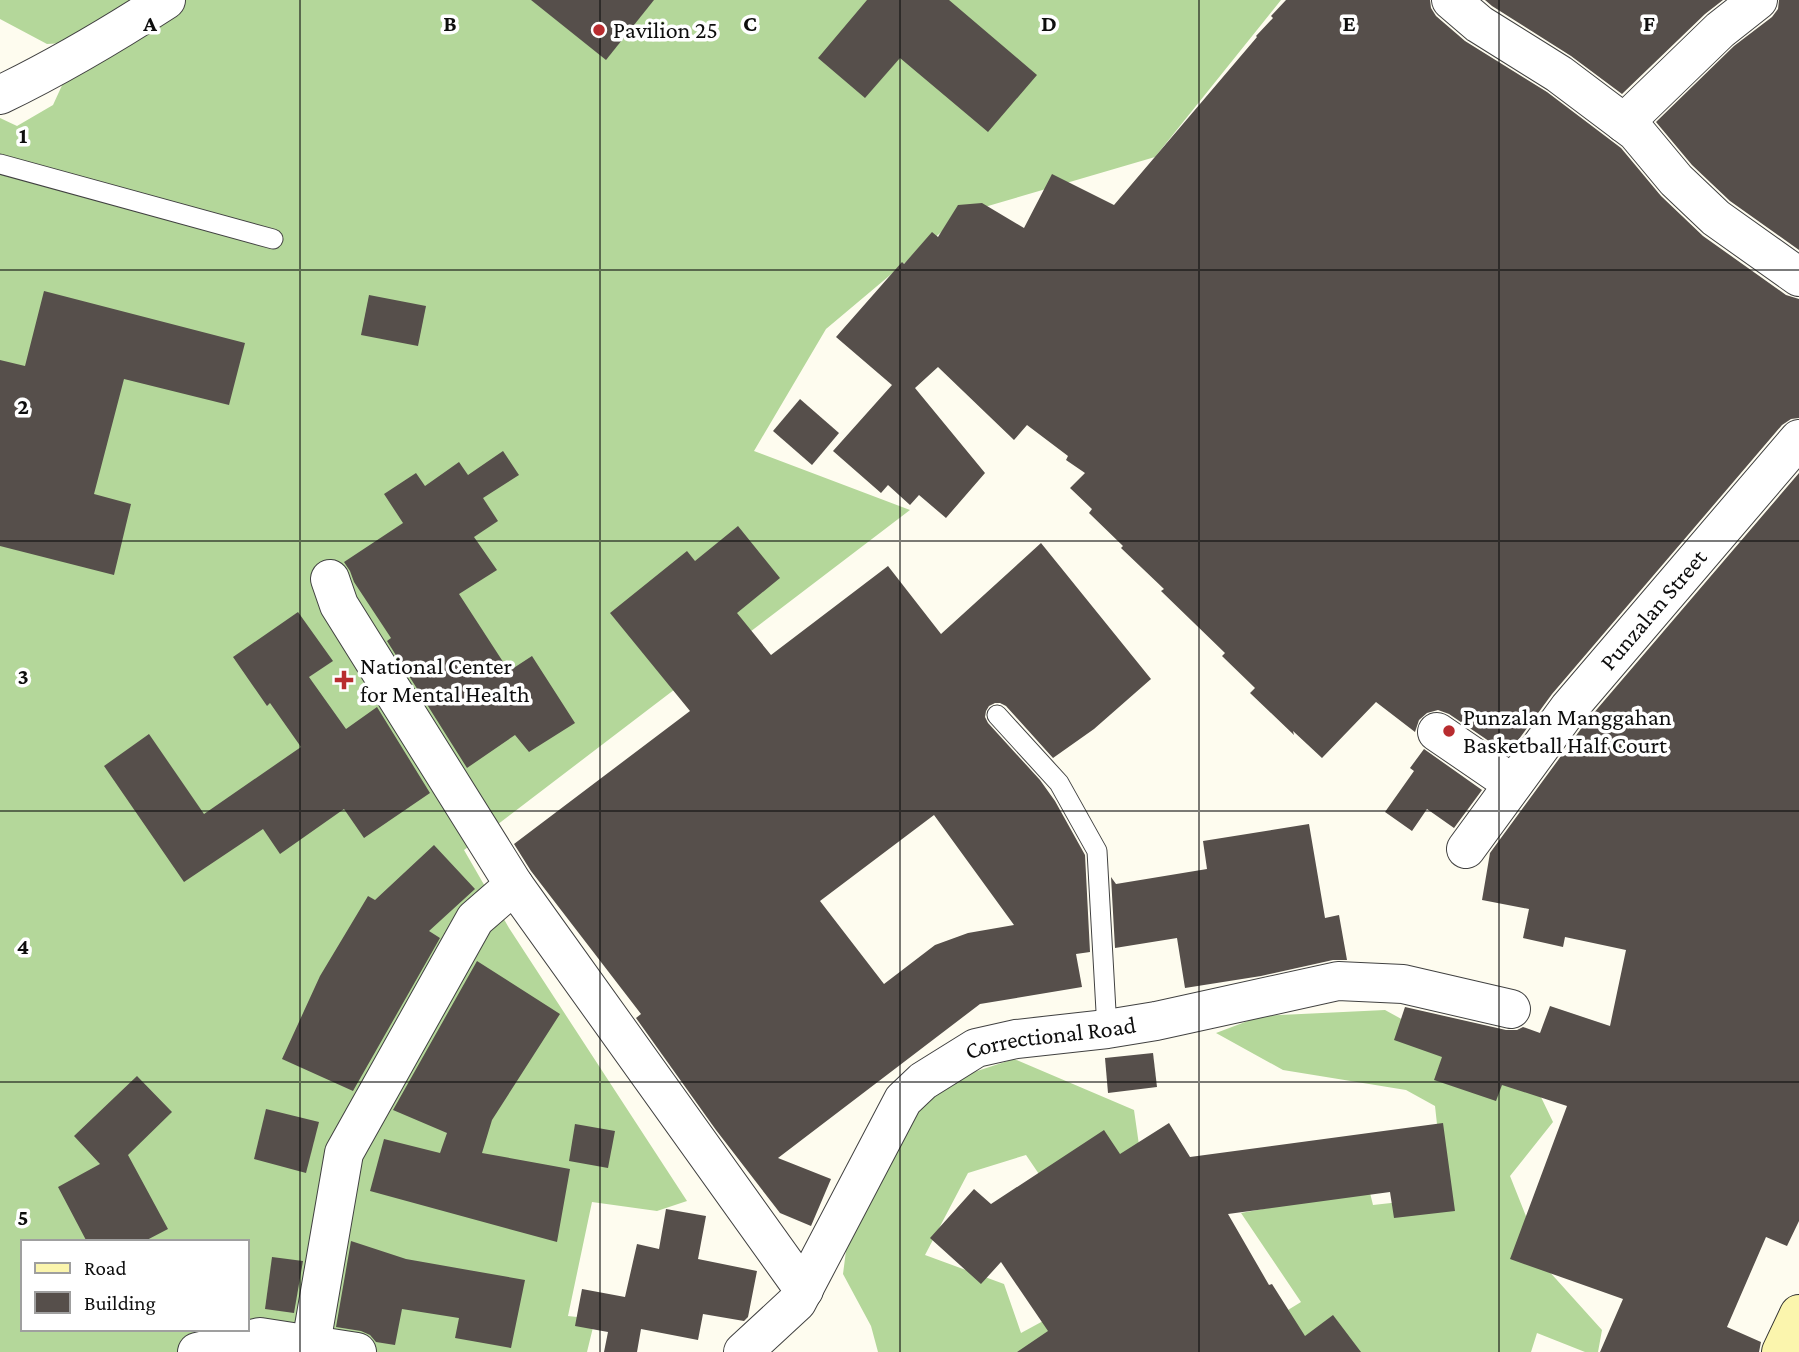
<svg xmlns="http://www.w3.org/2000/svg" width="1799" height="1352" viewBox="0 0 1799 1352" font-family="'Crimson Pro',serif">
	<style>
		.forest { fill: #b4d79a; fill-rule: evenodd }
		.building { fill: #564f4b; fill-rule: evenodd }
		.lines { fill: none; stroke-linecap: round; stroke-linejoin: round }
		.service-casing { stroke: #414141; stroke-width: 21 }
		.minor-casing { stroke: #414141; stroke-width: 40 }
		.secondary-casing { stroke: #303030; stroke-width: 40 }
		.service { stroke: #fff; stroke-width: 19 }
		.minor { stroke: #fff; stroke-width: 38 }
		.secondary { stroke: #fbf5ad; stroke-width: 38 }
		.grid { fill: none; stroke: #0e0e0e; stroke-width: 2; stroke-opacity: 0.55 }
		.poi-dot { fill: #b82c2f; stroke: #fff; stroke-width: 2.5 }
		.labels { text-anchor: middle; stroke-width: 7; stroke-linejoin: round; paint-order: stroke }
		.poi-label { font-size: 24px; fill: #0e0e0e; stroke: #fff; text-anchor: start }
		.street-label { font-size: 24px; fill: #0e0e0e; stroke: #fff }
		.grid-label { font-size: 23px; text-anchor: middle; font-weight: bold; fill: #0e0e0e; stroke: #fff; stroke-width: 7; stroke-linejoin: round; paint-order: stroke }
	</style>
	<rect width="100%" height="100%" fill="#fefcef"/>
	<g class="forest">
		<path d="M0 0H1281L1155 157 964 213 826 329 754 451 910 510 464 850 509 928 687 1201 657 1211 592 1202 568 1316 595 1319 587 1352H0V118L17 126 53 105 82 42 47 44 0 19ZM23 1242H247V1329H23Z"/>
		<polygon points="1385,1010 1540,1095 1553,1122 1510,1176 1547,1269 1602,1330 1598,1352 1585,1352 1537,1333 1531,1352 1289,1352 1262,1326 1301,1302 1241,1213 1369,1189 1373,1205 1445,1197 1435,1106 1406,1090 1283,1070 1216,1033 1261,1016"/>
		<polygon points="1014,1059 1134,1110 1142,1166 1060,1205 1026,1155 968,1173 925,1255 1004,1284 1021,1333 1080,1301 1091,1352 878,1352 871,1326 843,1274 847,1243 931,1086"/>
	</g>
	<g class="building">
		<polygon points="531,0 654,0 606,60"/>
		<polygon points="867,0 949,0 1037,75 988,132 900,58 865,98 818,58"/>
		<polygon points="1286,0 1430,0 1431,8 1436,16 1465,41 1547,92 1621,148 1661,196 1703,236 1786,295 1799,299 1799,418 1791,419 1782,425 1552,694 1508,754 1449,714 1438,710 1427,713 1419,720 1415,732 1376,702 1322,758 1293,731 1294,735 1250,693 1255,688 1222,656 1225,653 1161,591 1164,589 1121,548 1123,546 1089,513 1092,509 1070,488 1085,473 1066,460 1068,456 1027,425 1014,440 938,367 915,388 985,473 946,518 919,495 910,505 888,485 881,493 833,451 892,385 836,337 902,262 904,264 932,232 938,237 958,205 982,203 1024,228 1052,174 1114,205 1257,37 1256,36 1273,18 1271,16"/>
		<polygon points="1485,0 1723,0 1705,14 1622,94 1571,56 1492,6"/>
		<polygon points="1779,0 1799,0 1799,250 1730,201 1692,165 1656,122 1734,46 1772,17 1778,9"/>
		<polygon points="44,291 245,343 229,405 124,379 94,494 131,504 114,575 0,546 0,360 25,366"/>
		<polygon points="369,295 426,306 418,346 361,335"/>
		<polygon points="800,399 839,433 812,465 773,431"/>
		<polygon points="503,451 519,475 483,498 498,521 474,537 497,570 459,594 509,671 532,656 575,723 529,752 515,735 467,768 387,641 391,638 354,582 350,571 344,562 403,523 384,494 416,473 425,486 459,462 468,475"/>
		<polygon points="1799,473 1799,1221 1787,1246 1766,1237 1727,1327 1761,1342 1759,1352 1600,1352 1623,1299 1510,1259 1567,1106 1502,1085 1496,1101 1434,1080 1442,1057 1394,1040 1405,1007 1506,1030 1517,1030 1523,1027 1540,1033 1550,1006 1610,1026 1626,950 1565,937 1563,947 1523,938 1529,909 1482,900 1490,853 1586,722"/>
		<path d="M738 526 780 578 737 613 771 655 888 566 941 634 1041 543 1151 679 1094 729 1053 758 1006 706 1000 703H995L989 706 986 711 985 717 988 723 1040 780 1055 801 1085 855 1090 952 1076 954 1082 987 980 1004 778 1158 831 1179 811 1226 780 1213 716 1130 636 1018 641 1014 531 871 514 844 690 711 610 613 687 551 695 561ZM934 815 1014 925 968 933 935 945 884 984 820 901Z"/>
		<polygon points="298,612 333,661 309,677 346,729 377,707 430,793 364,838 344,809 280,854 263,829 184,882 104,766 149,734 204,814 301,747 270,703 267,706 233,657"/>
		<polygon points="1424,749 1482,790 1454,828 1427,809 1412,831 1385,812 1414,771 1410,768"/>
		<polygon points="1309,824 1325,918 1339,915 1347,960 1333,960 1261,976 1185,988 1177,938 1115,948 1111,877 1116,884 1207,869 1203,841"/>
		<polygon points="434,845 475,889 429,931 440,938 353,1091 282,1059 320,976 368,896 375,900"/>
		<polygon points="477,961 560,1014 492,1120 482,1153 570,1169 557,1242 370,1191 384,1139 440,1153 447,1133 393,1110"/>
		<polygon points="1153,1053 1157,1087 1108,1093 1105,1058"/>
		<polygon points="137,1076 172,1112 128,1155 168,1229 143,1242 87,1242 58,1187 100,1164 74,1136"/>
		<polygon points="266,1109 319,1122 306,1173 254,1159"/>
		<polygon points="1169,1123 1190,1157 1443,1123 1455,1211 1394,1218 1390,1192 1228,1214 1269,1285 1272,1284 1305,1336 1333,1315 1361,1352 1017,1352 1048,1331 1001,1262 981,1284 930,1238 974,1189 991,1204 1104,1130 1120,1154"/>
		<polygon points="575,1124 615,1131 608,1168 569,1161"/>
		<polygon points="666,1209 706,1216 698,1259 757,1271 748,1317 744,1321 703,1314 698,1340 641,1329 637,1352 604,1352 608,1332 575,1326 582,1289 625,1297 637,1244 659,1249"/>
		<polygon points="351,1241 406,1259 525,1280 511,1348 455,1338 459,1318 402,1309 395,1345 376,1342 370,1335 361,1331 336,1327"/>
		<polygon points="272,1257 303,1261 294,1313 265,1309"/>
	</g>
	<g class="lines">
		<g class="service-casing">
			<g id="service">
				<polyline points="0,164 273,239"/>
				<polyline points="997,715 1059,783 1097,851 1107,1029"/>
			</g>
		</g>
		<g class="minor-casing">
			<g id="minor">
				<polyline points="1451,0 1479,24 1559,74 1636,132 1676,180 1716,218 1799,277"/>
				<path d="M0 95C58 67 112 35 166 0"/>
				<polyline points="1624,123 1720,30 1758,0"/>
				<polyline points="330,579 339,605 514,885 804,1290"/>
				<polyline points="1437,732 1513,784"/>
				<path id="s1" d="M1466 849 1569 708 1799 439"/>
				<polyline points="311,1344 344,1153 475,919 514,885"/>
				<polyline points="197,1352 260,1337 357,1352"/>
				<path id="s2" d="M743 1352 797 1302 903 1100 923 1081 976 1048 1016 1039 1107 1029 1156 1021 1338 981 1403 984 1511 1009"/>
			</g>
		</g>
		<g class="secondary-casing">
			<polyline id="secondary" points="1781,1352 1799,1314"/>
		</g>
		<use href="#service" class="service"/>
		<use href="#minor" class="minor"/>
		<use href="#secondary" class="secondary"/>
	</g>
	<path class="grid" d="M300 0V1352M600 0V1352M900 0V1352M1199 0V1352M1499 0V1352M0 270H1799M0 541H1799M0 811H1799M0 1082H1799"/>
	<g class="poi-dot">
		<circle cx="599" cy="30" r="7"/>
		<path d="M340.5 669.5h7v7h7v7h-7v7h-7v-7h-7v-7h7z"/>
		<circle cx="1449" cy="731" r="7"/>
	</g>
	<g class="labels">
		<g class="poi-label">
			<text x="613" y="38">Pavilion 25</text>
			<text x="360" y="674">National Center<tspan x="360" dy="28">for Mental Health</tspan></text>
			<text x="1463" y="725">Punzalan Manggahan<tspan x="1463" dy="28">Basketball Half Court</tspan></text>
		</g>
		<g class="street-label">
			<text dy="8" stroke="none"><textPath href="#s1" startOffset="304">Punzalan Street</textPath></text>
			<text dy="8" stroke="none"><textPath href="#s2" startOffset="467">Correctional Road</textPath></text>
		</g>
	</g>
	<g class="grid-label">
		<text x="150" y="31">A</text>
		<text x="450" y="31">B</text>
		<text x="750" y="31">C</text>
		<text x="1049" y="31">D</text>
		<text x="1349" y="31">E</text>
		<text x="1649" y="31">F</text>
		<text x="23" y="143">1</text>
		<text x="23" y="414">2</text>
		<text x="23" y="684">3</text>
		<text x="23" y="954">4</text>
		<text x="23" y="1225">5</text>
	</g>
	<rect x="21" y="1240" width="228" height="91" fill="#ffffff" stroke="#9f9f9f" stroke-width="2"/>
	<rect x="35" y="1263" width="35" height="10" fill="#fbf5ad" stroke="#9f9f9f" stroke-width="2"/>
	<text x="84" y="1275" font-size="21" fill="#0e0e0e">Road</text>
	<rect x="35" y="1292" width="35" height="21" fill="#564f4b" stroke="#9f9f9f" stroke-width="2"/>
	<text x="84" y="1310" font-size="21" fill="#0e0e0e">Building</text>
</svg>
